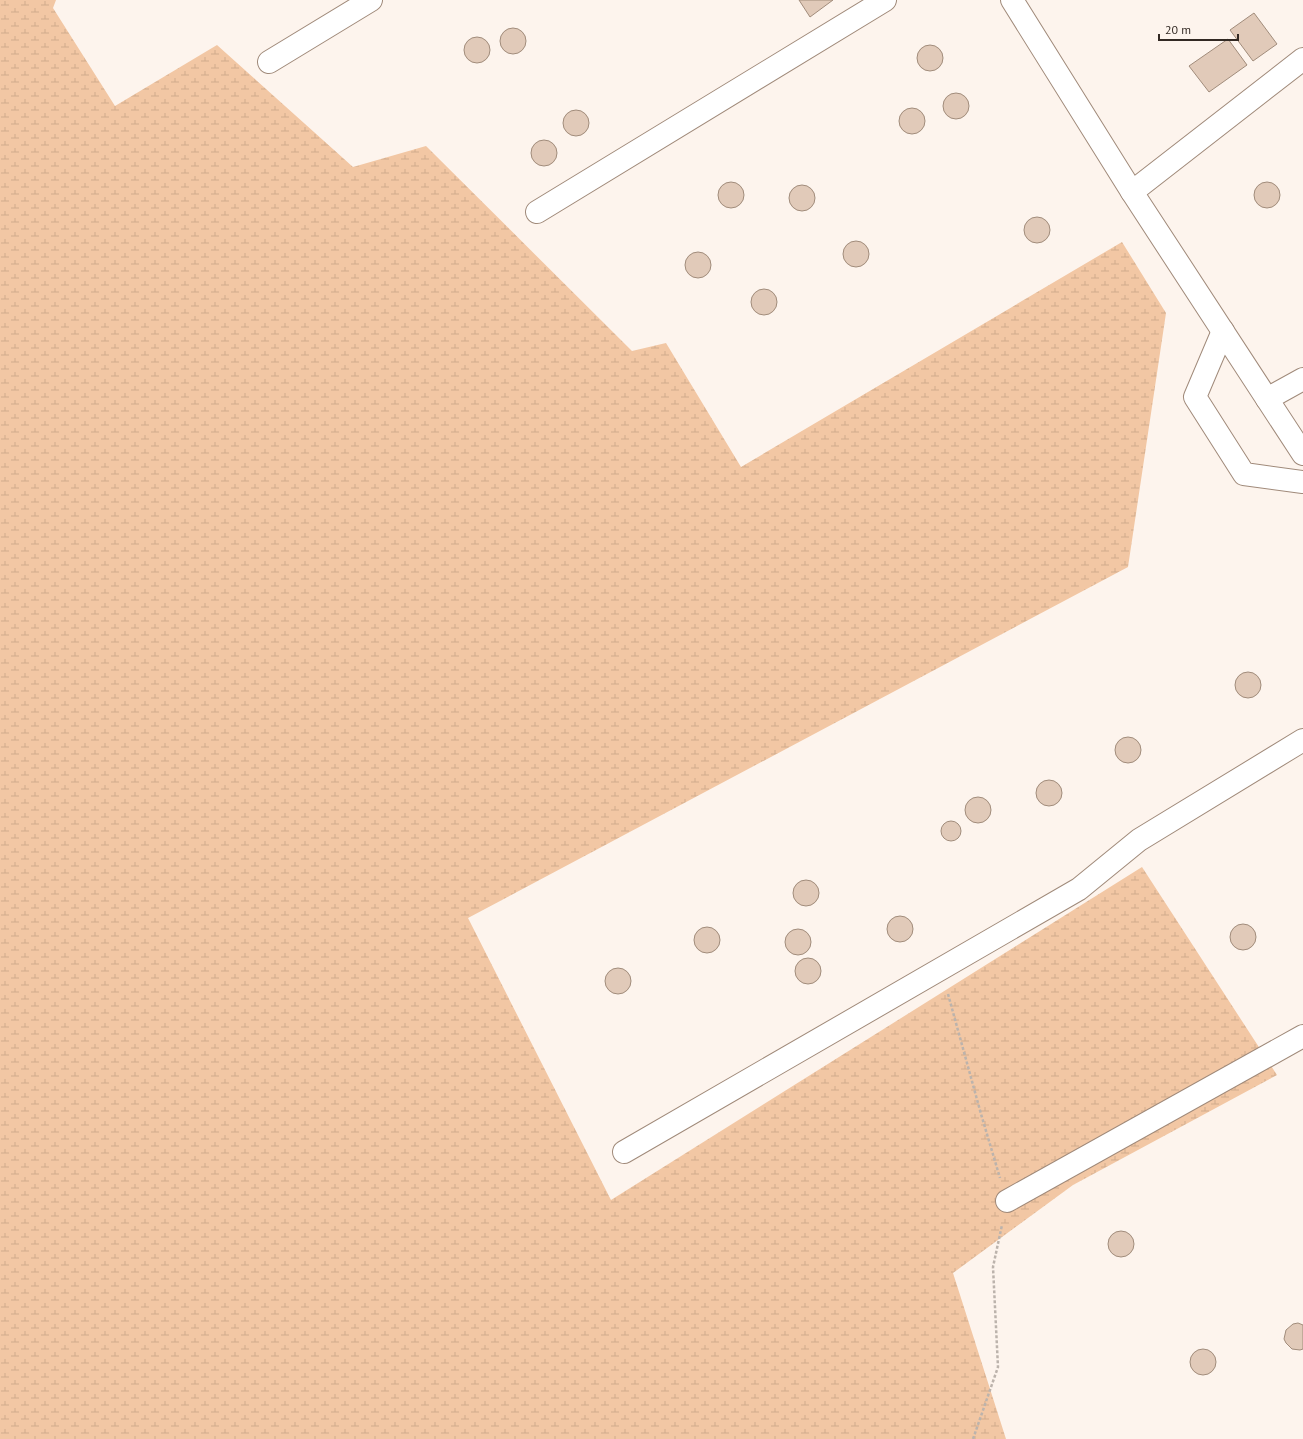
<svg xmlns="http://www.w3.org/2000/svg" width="1303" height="1439" viewBox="0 0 1303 1439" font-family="'PT Sans',sans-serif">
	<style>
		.wetland { fill: url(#wetland-marsh) }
		.building { fill: #e1cab9; stroke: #a18c7b }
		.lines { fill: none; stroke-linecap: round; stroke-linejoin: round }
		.minor-casing { stroke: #a08a7a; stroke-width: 24 }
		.major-casing { stroke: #a08a7a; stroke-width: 24 }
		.path { stroke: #bcb3ac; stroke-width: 2.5; stroke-dasharray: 3 2; stroke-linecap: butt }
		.minor { stroke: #fff; stroke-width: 22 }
		.major { stroke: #fff; stroke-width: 22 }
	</style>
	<defs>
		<pattern id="wetland-marsh" width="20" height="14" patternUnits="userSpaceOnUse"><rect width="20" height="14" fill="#f2c7a4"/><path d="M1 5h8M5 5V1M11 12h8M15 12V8" fill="none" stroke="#d0ab8d"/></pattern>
	</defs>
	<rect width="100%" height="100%" fill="#fdf4ed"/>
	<polygon class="wetland" points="0,0 56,0 53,8 115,106 217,45 353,167 426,146 632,351 666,343 741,467 1122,242 1166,313 1128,567 468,918 611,1200 1142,867 1277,1075 1073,1185 953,1273 1006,1439 0,1439"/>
	<g class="building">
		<polygon points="799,0 833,0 810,17"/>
		<polygon points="1254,13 1277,44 1253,61 1230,30"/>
		<circle cx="513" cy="41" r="13"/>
		<circle cx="477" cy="50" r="13"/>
		<polygon points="1228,39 1247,65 1209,92 1189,66"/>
		<circle cx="930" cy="58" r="13"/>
		<circle cx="956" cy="106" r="13"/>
		<circle cx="912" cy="121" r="13"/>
		<circle cx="576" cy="123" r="13"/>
		<circle cx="544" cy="153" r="13"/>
		<circle cx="1267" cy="195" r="13"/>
		<circle cx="731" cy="195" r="13"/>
		<circle cx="802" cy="198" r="13"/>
		<circle cx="1037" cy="230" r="13"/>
		<circle cx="856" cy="254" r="13"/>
		<circle cx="698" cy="265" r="13"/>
		<circle cx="764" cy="302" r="13"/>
		<circle cx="1248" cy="685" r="13"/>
		<circle cx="1128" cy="750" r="13"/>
		<circle cx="1049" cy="793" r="13"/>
		<circle cx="978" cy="810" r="13"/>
		<circle cx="951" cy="831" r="10"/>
		<circle cx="806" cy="893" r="13"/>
		<circle cx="900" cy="929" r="13"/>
		<circle cx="1243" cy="937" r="13"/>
		<circle cx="707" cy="940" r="13"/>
		<circle cx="798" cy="942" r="13"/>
		<circle cx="808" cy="971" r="13"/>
		<circle cx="618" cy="981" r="13"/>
		<circle cx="1121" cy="1244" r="13"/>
		<polygon points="1298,1323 1303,1325 1303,1349 1300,1350 1292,1349 1286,1343 1284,1339 1286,1330 1293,1324"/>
		<circle cx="1203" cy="1362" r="13"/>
	</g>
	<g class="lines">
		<g class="minor-casing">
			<g id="minor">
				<polyline points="269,62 371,0"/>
				<polyline points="1132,192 1303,59"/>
				<polyline points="537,212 885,0"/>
				<polyline points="1223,331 1195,397 1244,474 1303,482"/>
				<polyline points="1267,399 1303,379"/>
				<polyline points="624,1152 1079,889 1139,840 1303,740"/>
				<polyline points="1007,1201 1303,1036"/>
			</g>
		</g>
		<g class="major-casing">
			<polyline id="major" points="1012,0 1132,192 1303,454"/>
		</g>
		<g class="path">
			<polyline points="948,994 981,1114 1000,1178"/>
			<polyline points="973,1439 998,1367 993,1267 1002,1225"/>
		</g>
		<use href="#minor" class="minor"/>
		<use href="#major" class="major"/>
	</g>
	<path d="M1159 34v6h79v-6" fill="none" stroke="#322923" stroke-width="2"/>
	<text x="1165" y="34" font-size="12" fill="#322923" stroke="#fdf4ed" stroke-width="3" paint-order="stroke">20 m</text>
</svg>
